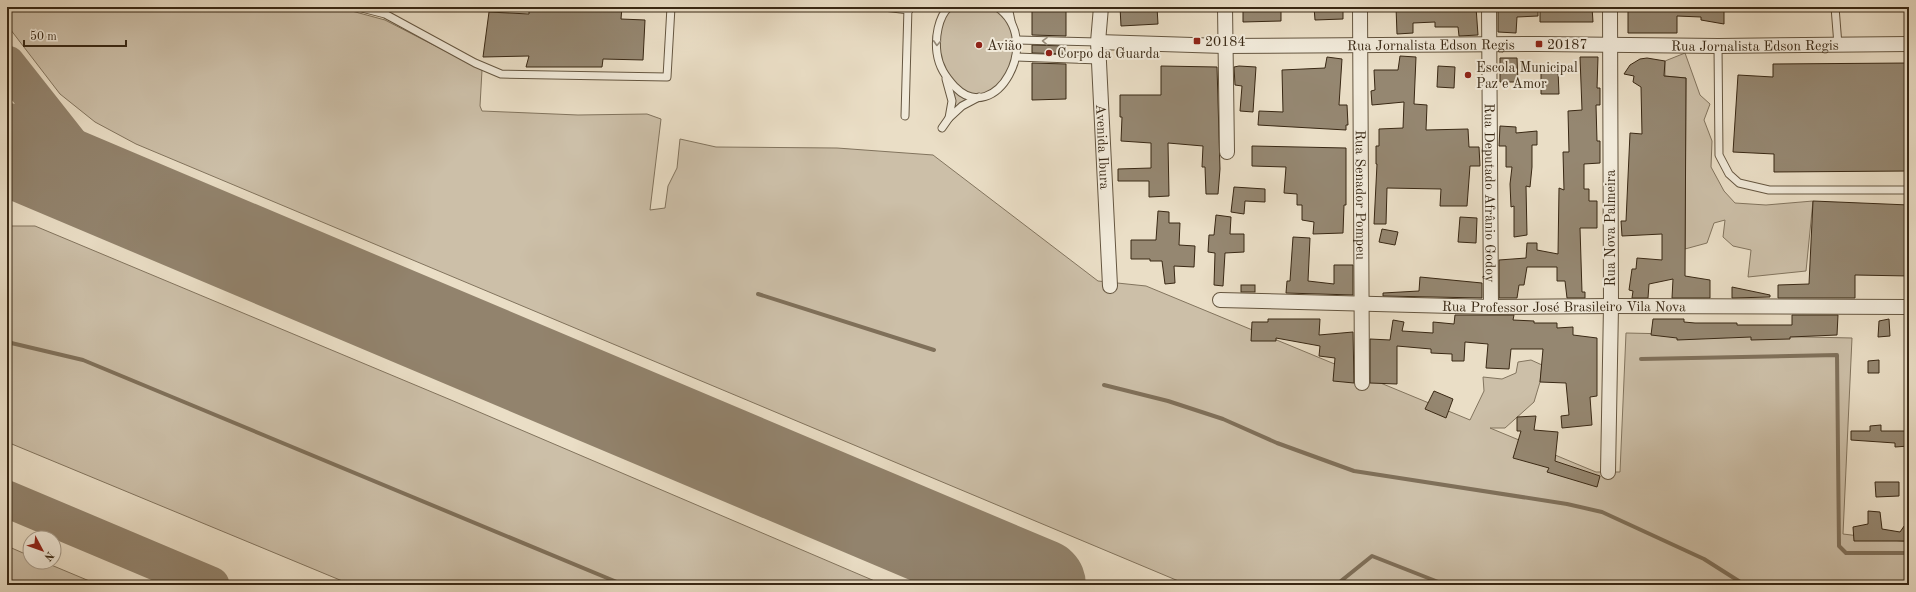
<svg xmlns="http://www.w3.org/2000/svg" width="1916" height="592" viewBox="0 0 1916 592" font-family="'Old Standard TT',serif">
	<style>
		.green { fill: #ccbfa8; stroke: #82745e }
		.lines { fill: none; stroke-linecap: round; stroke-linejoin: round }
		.stream { stroke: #7f705a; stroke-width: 4 }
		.taxiway { stroke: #92836d; stroke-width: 37 }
		.runway { stroke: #92836d; stroke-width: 92 }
		.building { fill: #958771; stroke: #392814 }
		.lane-casing { stroke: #655640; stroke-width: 9 }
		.street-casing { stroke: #655640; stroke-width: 16 }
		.lane { stroke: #f1eada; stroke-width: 7 }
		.street { stroke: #f1eada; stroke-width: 14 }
		.oneway { stroke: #958977 }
		.poi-dot { fill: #8f2418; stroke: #f1eada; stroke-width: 1.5 }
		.labels { text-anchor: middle; stroke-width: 4; stroke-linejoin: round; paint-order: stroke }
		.poi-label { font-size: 14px; fill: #392814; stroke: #f1eada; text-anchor: start }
		.street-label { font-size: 14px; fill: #392814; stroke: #f1eada }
	</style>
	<rect width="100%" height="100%" fill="#eadec6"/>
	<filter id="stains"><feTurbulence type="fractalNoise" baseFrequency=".005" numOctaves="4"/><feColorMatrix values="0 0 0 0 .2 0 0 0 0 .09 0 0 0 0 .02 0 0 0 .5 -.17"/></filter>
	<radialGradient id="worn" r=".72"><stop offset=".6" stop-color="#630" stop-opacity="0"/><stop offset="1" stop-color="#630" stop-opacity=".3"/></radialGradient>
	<g class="green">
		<polygon points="7,7 337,7 385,20 482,70 480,106 482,111 578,115 647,114 661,119 650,210 665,208 668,186 677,168 680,139 716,147 837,148 933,155 1098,281 1146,286 1470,420 1484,391 1483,377 1502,379 1516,373 1518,362 1531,360 1542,365 1540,382 1534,402 1505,428 1490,428 1596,472 1620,472 1626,333 1852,338 1843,534 1909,542 1909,585 1188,585 136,144 95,122 60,94 7,25"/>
		<polygon points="949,7 1008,7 1017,40 1006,81 949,118 952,101 936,47 938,26"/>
		<polygon points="1685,53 1700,95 1710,104 1704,120 1712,141 1711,167 1724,191 1735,203 1766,205 1813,201 1806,271 1748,277 1751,250 1733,246 1723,237 1725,220 1714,223 1707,243 1685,249 1686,78 1665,76 1665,61"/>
		<polygon points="7,226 35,226 451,400 884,585 352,585 7,442"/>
		<polygon points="7,546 30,556 30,562 44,562 99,585 7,585"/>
	</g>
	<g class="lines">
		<g class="stream">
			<polyline points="758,294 934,350"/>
			<polyline points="7,342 83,360 624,585"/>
			<polyline points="1641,359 1837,355 1839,546 1846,553 1909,553"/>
			<polyline points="1104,385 1168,401 1223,419 1277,443 1354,471 1567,504 1602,512 1704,559 1745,585"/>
			<polyline points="1336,585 1372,556 1446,585"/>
		</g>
		<g class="taxiway">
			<polyline points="7,64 108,192"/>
			<polyline points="7,178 69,175"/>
			<polyline points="7,499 211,585"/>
		</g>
		<polyline class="runway" points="7,149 1040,585"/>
	</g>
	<g class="building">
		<polygon points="529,7 622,7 621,19 645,20 643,60 603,59 602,67 526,67 529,56 483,57 489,12 529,14"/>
		<polygon points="1032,7 1066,7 1066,36 1032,35"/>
		<polygon points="1120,7 1157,7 1158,24 1121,26"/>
		<polygon points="1243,7 1281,7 1281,21 1243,22"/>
		<polygon points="1314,7 1343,7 1343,19 1315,20"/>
		<polygon points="1396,7 1434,7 1434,9 1476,7 1478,35 1459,36 1458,27 1435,27 1435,22 1413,23 1413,33 1397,34"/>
		<polygon points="1498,7 1538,7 1538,16 1517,17 1516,33 1498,32"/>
		<polygon points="1540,7 1592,7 1593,22 1540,22"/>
		<polygon points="1628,7 1724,7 1724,24 1701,20 1701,17 1677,16 1677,33 1628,33"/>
		<polygon points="1032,45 1066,46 1066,54 1032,53"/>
		<polygon points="1400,56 1416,57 1414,104 1427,105 1426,130 1468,129 1469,147 1479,147 1480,166 1470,166 1467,206 1440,206 1441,189 1387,188 1386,224 1374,224 1377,164 1376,164 1376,146 1379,146 1379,129 1403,128 1404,102 1372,105 1371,91 1375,90 1374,70 1398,70"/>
		<polygon points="1327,57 1342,59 1339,105 1347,105 1348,125 1346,125 1346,130 1258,125 1259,111 1283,112 1282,70 1325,68"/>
		<polygon points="1580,57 1598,57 1597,88 1600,88 1600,105 1596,105 1597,141 1600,141 1600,163 1584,164 1584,189 1589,189 1589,201 1597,201 1597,228 1580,228 1582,292 1585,292 1585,298 1567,298 1565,281 1557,281 1557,267 1527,267 1524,285 1519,285 1517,298 1499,298 1499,260 1526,258 1527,243 1537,243 1537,250 1558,254 1559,188 1564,190 1563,152 1569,152 1568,111 1582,110"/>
		<polygon points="1500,58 1517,58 1518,82 1500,82"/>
		<polygon points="1647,58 1665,61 1664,76 1686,78 1685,276 1710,280 1710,298 1672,298 1673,279 1649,284 1648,298 1632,298 1633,291 1629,290 1632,269 1636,269 1637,258 1662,260 1662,234 1622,236 1621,221 1626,221 1630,133 1642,134 1641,87 1633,82 1634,76 1624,74 1630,65 1640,59"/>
		<polygon points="1032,63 1066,64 1066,99 1032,100"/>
		<polygon points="1909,63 1909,171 1774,172 1774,154 1733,152 1738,75 1773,77 1773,64"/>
		<polygon points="1161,66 1217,67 1220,169 1218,194 1206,194 1205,167 1202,167 1203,146 1168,143 1169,196 1149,197 1149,181 1118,181 1118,169 1151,168 1151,143 1121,141 1122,117 1120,117 1120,95 1161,95"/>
		<polygon points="1239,66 1256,67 1253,112 1240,111 1242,86 1235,85 1234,67"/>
		<polygon points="1438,66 1455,67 1454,88 1437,87"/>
		<polygon points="1541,70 1558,70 1559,94 1541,94"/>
		<polygon points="1500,126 1516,127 1516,133 1537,131 1537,145 1532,145 1532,167 1530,187 1526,186 1527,235 1514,237 1514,206 1511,207 1510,184 1512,167 1506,167 1506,146 1499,146"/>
		<polygon points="1252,146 1346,148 1346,205 1344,205 1343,233 1313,234 1314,222 1302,220 1302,205 1297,205 1297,194 1284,193 1286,167 1252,166"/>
		<polygon points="1234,187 1265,189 1265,202 1245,201 1244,214 1231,212"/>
		<polygon points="1813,201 1909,205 1909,276 1855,275 1855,298 1778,298 1778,285 1809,284"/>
		<polygon points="1158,211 1169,212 1169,223 1180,223 1179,245 1195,246 1194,267 1174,266 1175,283 1165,284 1162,261 1150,261 1150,259 1131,259 1131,240 1156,240"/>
		<polygon points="1216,215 1231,217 1230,234 1244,234 1244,252 1225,253 1223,286 1214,285 1215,253 1208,252 1209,235 1214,235"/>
		<polygon points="1460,217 1477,218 1476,243 1458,242"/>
		<polygon points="1382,229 1398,232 1395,245 1379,242"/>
		<polygon points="1293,237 1310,238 1308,281 1334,284 1334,265 1353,265 1353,295 1286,293 1287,281 1290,281"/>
		<polygon points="1420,277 1482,283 1482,298 1383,296 1383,293 1419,291"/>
		<rect x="1241" y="285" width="14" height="7"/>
		<polygon points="1732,287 1770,295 1770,297 1732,298"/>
		<polygon points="1455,315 1514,315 1513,320 1534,321 1534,323 1557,323 1557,328 1573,327 1573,335 1597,338 1597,396 1590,397 1592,425 1562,428 1561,416 1569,415 1566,383 1540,382 1543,349 1511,349 1509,369 1486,368 1488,344 1465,342 1464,361 1452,361 1452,354 1431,353 1431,349 1397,346 1397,384 1370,383 1370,339 1390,340 1393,320 1404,322 1402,331 1433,333 1433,322 1454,324"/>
		<polygon points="1792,315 1838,315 1837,335 1790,337 1790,339 1751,340 1751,337 1677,340 1677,338 1651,335 1653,319 1684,319 1684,322 1695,323 1737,323 1737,325 1792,325"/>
		<polygon points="1268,319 1320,319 1319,335 1353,332 1354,383 1333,381 1335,358 1319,356 1320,346 1276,338 1276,341 1251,341 1252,322 1268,322"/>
		<polygon points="1889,319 1890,336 1878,337 1879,321"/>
		<polygon points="1879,360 1879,373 1868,373 1868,361"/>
		<polygon points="1434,391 1453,399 1446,418 1425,409"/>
		<polygon points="1536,416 1534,430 1558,432 1555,461 1600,476 1597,487 1547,472 1549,468 1513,458 1521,431 1517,431 1517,417"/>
		<polygon points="1881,425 1881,431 1909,431 1909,446 1895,447 1895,443 1851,440 1851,431 1870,431 1870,426"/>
		<polygon points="1875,482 1899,482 1899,496 1876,497"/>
		<polygon points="1868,511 1880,512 1882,529 1900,532 1909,519 1909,541 1854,541 1853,527 1868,524"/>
	</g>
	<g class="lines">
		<g class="lane-casing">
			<g id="lane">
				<polyline points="358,7 385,14 475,63 501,74 667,77 671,7"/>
				<polyline points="884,7 909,10"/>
				<path d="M949 7C938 17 935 38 937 53 939 67 945 76 955 87 995 128 1045 40 997 7"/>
				<polyline points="1008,7 1011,21"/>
				<polyline points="1835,7 1838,45"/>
				<polyline points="1017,40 1098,42"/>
				<polyline points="1718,46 1719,155 1729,174 1739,183 1769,190 1904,190"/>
				<polyline points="1016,57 1099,60"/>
				<polyline points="946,79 952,101 949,118 962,106 979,97"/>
				<polyline points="905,116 908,7"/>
				<polyline points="942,128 949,118"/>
			</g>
		</g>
		<g class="street-casing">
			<g id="street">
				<path id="s1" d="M1101 7 1098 42 1110 286"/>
				<polyline points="1225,7 1227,152"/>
				<path id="s2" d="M1360 7 1362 383"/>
				<path id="s3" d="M1489 7 1491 307"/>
				<path id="s4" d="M1098 42 1224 46 1539 44 1718 46 1909 44"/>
				<path id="s5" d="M1220 300 1491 307 1611 306 1909 307"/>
				<polyline points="1608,472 1611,306 1610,7"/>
			</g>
		</g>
		<use href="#lane" class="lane"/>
		<use href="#street" class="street"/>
	</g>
	<defs><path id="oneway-chevron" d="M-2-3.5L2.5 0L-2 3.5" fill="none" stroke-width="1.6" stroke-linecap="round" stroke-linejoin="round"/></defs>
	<g class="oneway">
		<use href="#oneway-chevron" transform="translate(1045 41) rotate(-179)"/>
		<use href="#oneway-chevron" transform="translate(937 43) rotate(93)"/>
	</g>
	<g class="poi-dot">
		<rect x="1193" y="37" width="8" height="8" rx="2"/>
		<rect x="1535" y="40" width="8" height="8" rx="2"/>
		<circle cx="979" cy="45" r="4"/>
		<circle cx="1049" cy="53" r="4"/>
		<circle cx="1468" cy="75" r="4"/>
	</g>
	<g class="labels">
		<g class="poi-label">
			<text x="1205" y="46">20184</text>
			<text x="1547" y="49">20187</text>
			<text x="987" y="50">Avião</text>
			<text x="1057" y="58">Corpo da Guarda</text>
			<text x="1476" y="72">Escola Municipal<tspan x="1476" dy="16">Paz e Amor</tspan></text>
		</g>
		<g class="street-label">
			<text dy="5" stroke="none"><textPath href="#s4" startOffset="333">Rua Jornalista Edson Regis</textPath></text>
			<text dy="5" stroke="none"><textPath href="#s4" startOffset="657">Rua Jornalista Edson Regis</textPath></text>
			<text dy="5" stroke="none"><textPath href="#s1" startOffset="140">Avenida Ibura</textPath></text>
			<text dy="5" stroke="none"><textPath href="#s3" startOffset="186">Rua Deputado Afrânio Godoy</textPath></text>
			<text dy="5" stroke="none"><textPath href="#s2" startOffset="188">Rua Senador Pompeu</textPath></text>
			<text transform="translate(1610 228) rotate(-90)" y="5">Rua Nova Palmeira</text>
			<text dy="5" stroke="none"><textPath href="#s5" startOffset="344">Rua Professor José Brasileiro Vila Nova</textPath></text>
		</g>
	</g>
	<rect width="1916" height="592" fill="none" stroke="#eadec6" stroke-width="24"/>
	<rect x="8" y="8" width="1900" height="576" fill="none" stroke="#392814" stroke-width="2"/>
	<rect x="12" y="12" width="1892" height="568" fill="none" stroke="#392814"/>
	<g transform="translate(42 550) rotate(131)"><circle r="19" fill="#f1eada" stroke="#a79c8b"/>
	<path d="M0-3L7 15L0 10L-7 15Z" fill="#8f2418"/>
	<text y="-6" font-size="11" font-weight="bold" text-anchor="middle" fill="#392814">N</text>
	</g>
	<path d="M24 40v6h102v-6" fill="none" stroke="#392814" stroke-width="2"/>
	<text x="30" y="40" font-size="12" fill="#392814" stroke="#f1eada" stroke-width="3" paint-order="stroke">50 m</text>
	<rect width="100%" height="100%" filter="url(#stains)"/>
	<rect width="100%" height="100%" fill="url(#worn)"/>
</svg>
